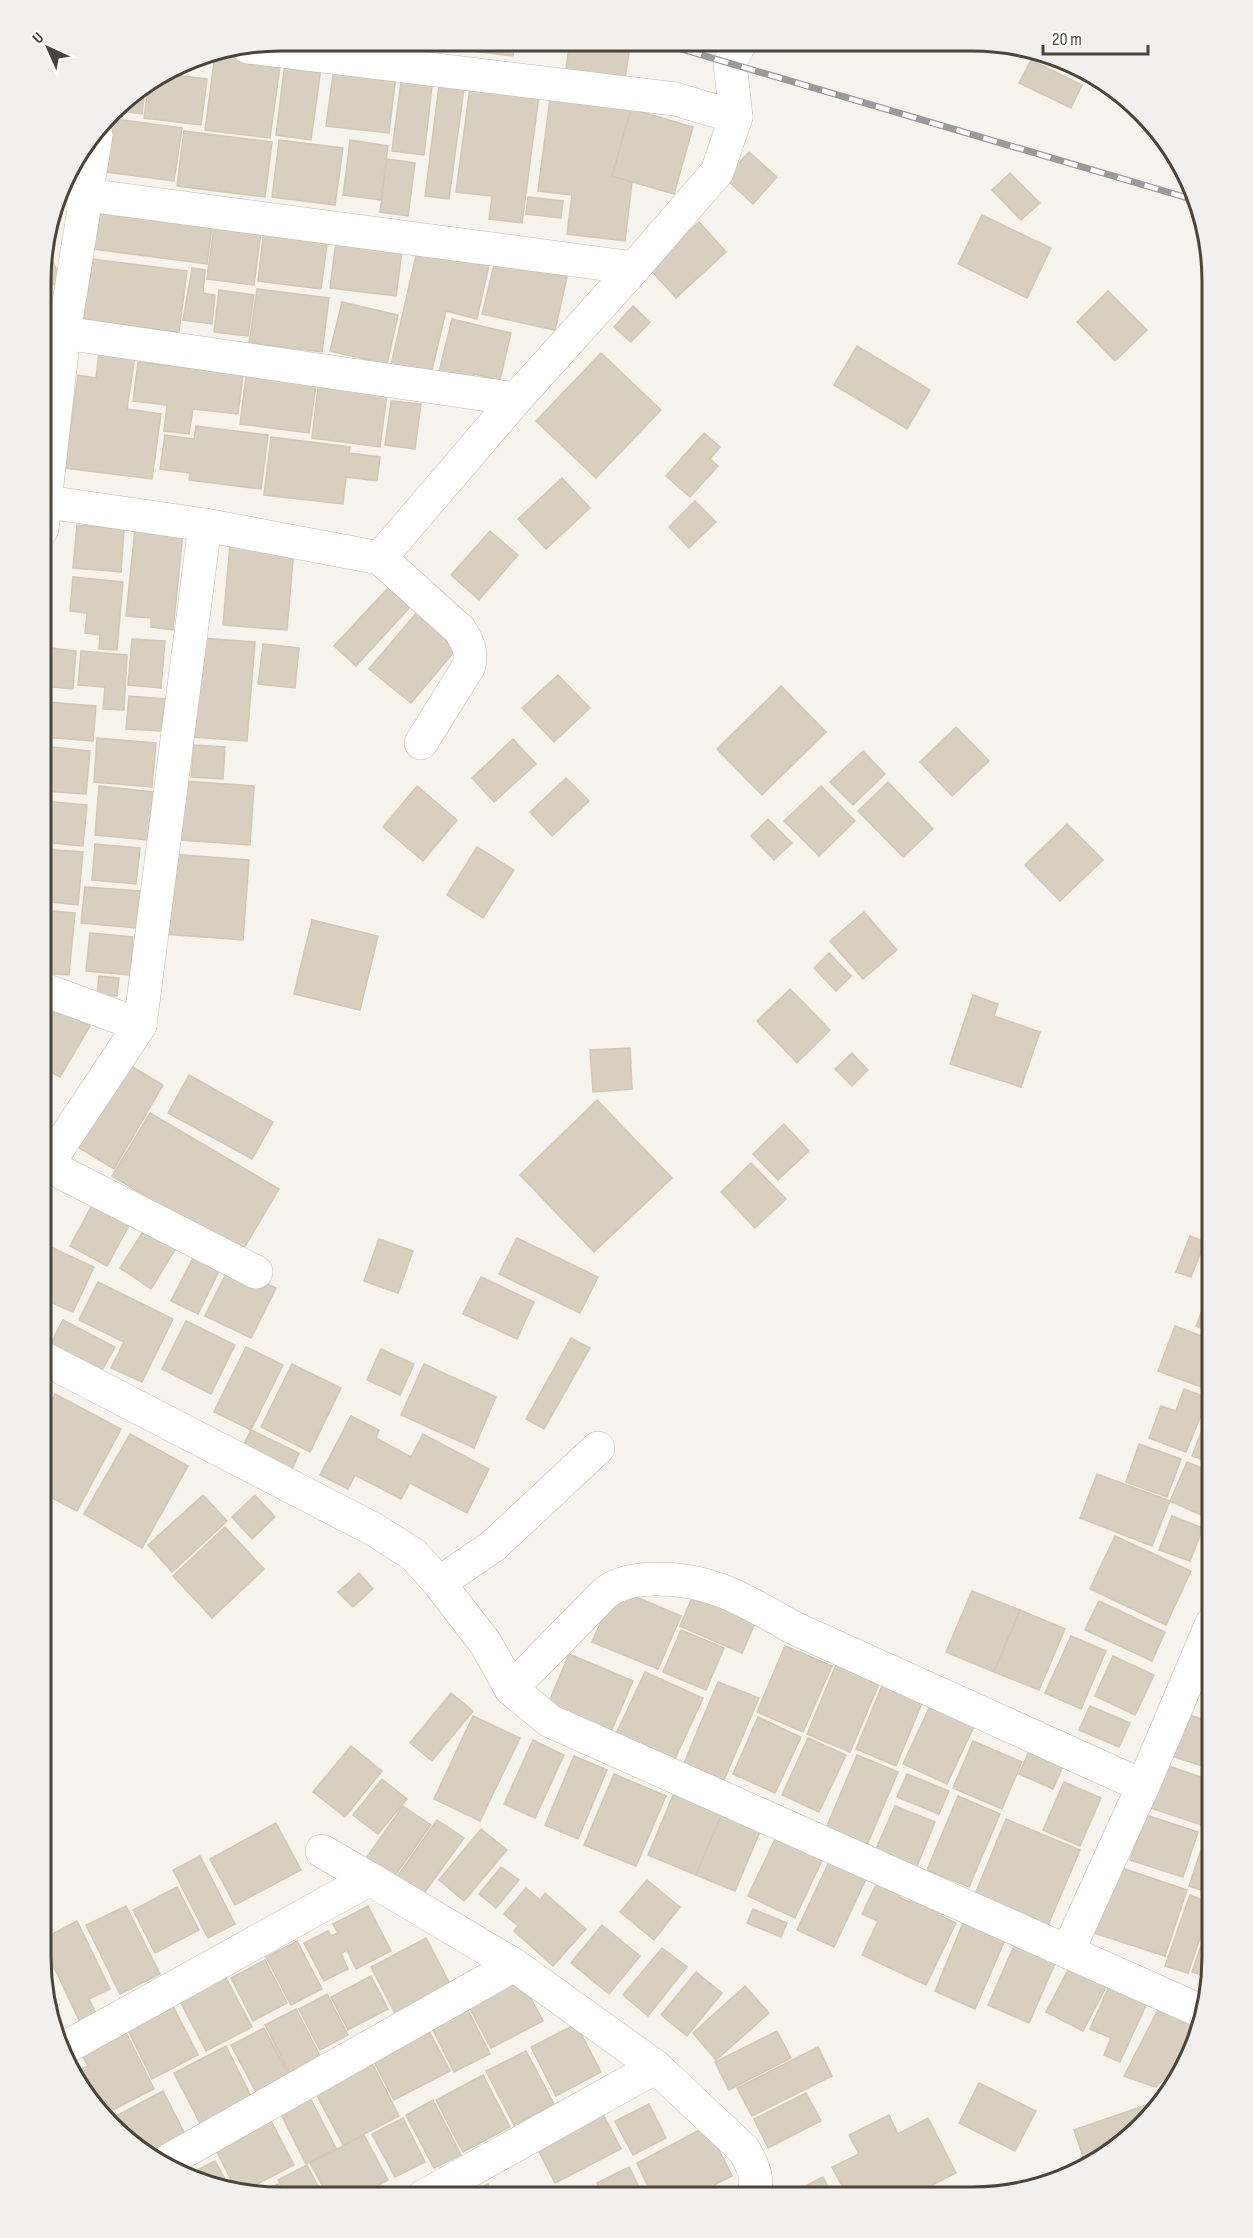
<svg xmlns="http://www.w3.org/2000/svg" width="1253" height="2238" viewBox="0 0 1253 2238" font-family="'Sofia Sans Condensed',sans-serif">
	<style>
		.building { fill: #d8cfc1; stroke: #d3c7b4; stroke-width: 1.5 }
		.lines { fill: none; stroke-linecap: round; stroke-linejoin: round }
		.minor-casing { stroke: #c2bbae; stroke-width: 34 }
		.minor { stroke: #fff; stroke-width: 33 }
		.rail-casing { stroke: #9a9a9a; stroke-width: 7 }
		.rail { stroke: #fff; stroke-width: 4.5; stroke-dasharray: 14; stroke-linecap: butt }
		.rim { fill: none; stroke: #4b4439; stroke-width: 3 }
	</style>
	<rect width="100%" height="100%" fill="#f6f3ec"/>
	<g class="building">
		<polygon points="474,42 515,42 513,56 473,51"/>
		<polygon points="569,45 629,53 625,78 566,70"/>
		<polygon points="222,52 281,59 270,138 205,130 215,54"/>
		<polygon points="1031,60 1082,85 1071,108 1019,83"/>
		<polygon points="285,63 321,68 311,140 276,135"/>
		<polygon points="334,68 396,76 389,133 326,126"/>
		<polygon points="165,74 207,79 201,125 144,118 149,84"/>
		<polygon points="471,79 540,88 522,223 489,219 492,196 456,192"/>
		<polygon points="401,82 432,86 424,155 392,151"/>
		<polygon points="439,85 464,88 449,199 425,196"/>
		<polygon points="145,86 142,114 115,110 122,100"/>
		<polygon points="550,99 631,109 612,176 632,182 625,241 567,234 572,195 538,191"/>
		<polygon points="631,109 693,127 674,194 612,176"/>
		<polygon points="108,118 182,128 174,181 99,171 106,122"/>
		<polygon points="184,131 272,142 265,197 177,186"/>
		<polygon points="279,140 343,148 335,205 272,197"/>
		<polygon points="350,140 388,146 381,200 343,195"/>
		<polygon points="749,152 777,177 753,204 725,178"/>
		<polygon points="387,159 415,163 408,216 380,212"/>
		<polygon points="1010,173 1040,203 1021,220 992,190"/>
		<polygon points="528,197 563,201 561,218 526,214"/>
		<polygon points="99,206 213,220 207,264 93,249"/>
		<polygon points="982,215 1051,248 1027,298 958,264"/>
		<polygon points="215,219 262,224 254,285 207,279"/>
		<polygon points="699,222 726,252 676,298 649,268"/>
		<polygon points="264,230 328,238 321,289 258,281"/>
		<polygon points="336,242 402,251 396,296 330,288"/>
		<polygon points="44,246 62,280 42,290 43,250"/>
		<polygon points="417,251 489,265 477,319 446,311 431,374 391,365"/>
		<polygon points="92,259 187,271 179,332 83,320"/>
		<polygon points="495,261 567,277 555,330 482,314"/>
		<polygon points="192,268 205,270 203,293 215,295 212,324 183,320"/>
		<polygon points="257,289 329,298 322,352 249,343"/>
		<polygon points="219,290 254,295 248,336 214,332"/>
		<polygon points="1108,291 1147,330 1115,361 1077,322"/>
		<polygon points="342,302 398,315 387,364 330,351"/>
		<polygon points="633,306 650,322 631,342 614,327"/>
		<polygon points="452,319 511,333 500,380 474,374 471,388 437,380"/>
		<polygon points="857,346 930,390 907,429 834,385"/>
		<polygon points="99,352 135,356 127,409 161,414 152,479 65,468 78,375 96,378"/>
		<polygon points="601,353 661,410 596,478 536,421"/>
		<polygon points="138,362 243,375 238,414 193,409 189,434 164,431 167,405 133,401"/>
		<polygon points="247,369 317,378 309,433 240,424"/>
		<polygon points="319,378 388,387 380,447 312,438"/>
		<polygon points="391,401 421,404 415,449 385,445"/>
		<polygon points="196,426 268,435 261,489 189,480 190,473 160,469 165,435 194,439"/>
		<polygon points="704,433 720,447 710,459 718,466 690,497 666,476"/>
		<polygon points="271,437 350,447 349,453 380,457 377,481 346,477 343,504 264,495"/>
		<polygon points="562,478 590,508 546,549 518,519"/>
		<polygon points="695,501 716,522 689,548 669,527"/>
		<polygon points="77,525 124,529 121,572 73,568"/>
		<polygon points="135,529 183,533 173,630 151,627 151,618 126,616"/>
		<polygon points="490,531 518,555 479,600 451,575"/>
		<polygon points="230,544 294,548 287,630 223,625"/>
		<polygon points="73,577 123,582 117,650 99,649 100,635 85,633 87,613 70,611"/>
		<polygon points="388,588 410,607 356,666 334,646"/>
		<polygon points="418,611 459,646 411,703 369,669"/>
		<polygon points="200,638 255,642 247,741 192,737"/>
		<polygon points="132,639 165,641 161,688 128,685"/>
		<polygon points="263,644 299,648 295,688 258,684"/>
		<polygon points="42,647 76,651 73,689 42,686"/>
		<polygon points="81,651 127,655 124,710 103,709 105,687 78,685"/>
		<polygon points="558,675 590,708 554,742 522,708"/>
		<polygon points="781,686 826,732 762,795 717,749"/>
		<polygon points="129,696 165,699 162,731 126,729"/>
		<polygon points="47,702 96,706 93,741 43,737"/>
		<polygon points="956,727 989,761 952,796 920,762"/>
		<polygon points="97,738 156,743 152,787 94,782"/>
		<polygon points="513,739 536,764 494,802 472,778"/>
		<polygon points="194,745 225,747 223,779 191,777"/>
		<polygon points="42,746 90,751 86,794 42,791"/>
		<polygon points="863,751 885,774 853,805 830,782"/>
		<polygon points="566,778 589,801 552,836 530,812"/>
		<polygon points="184,781 254,786 250,845 179,840"/>
		<polygon points="888,782 933,829 903,857 858,811"/>
		<polygon points="99,786 153,792 148,840 95,835"/>
		<polygon points="417,786 457,820 423,861 383,827"/>
		<polygon points="821,786 855,821 819,856 784,821"/>
		<polygon points="42,801 87,805 83,846 42,842"/>
		<polygon points="768,819 792,843 774,860 751,836"/>
		<polygon points="1067,824 1103,860 1060,901 1025,865"/>
		<polygon points="95,844 140,848 136,884 92,880"/>
		<polygon points="477,847 514,870 483,918 447,895"/>
		<polygon points="42,849 83,852 78,905 42,901"/>
		<polygon points="170,854 249,860 243,940 163,934"/>
		<polygon points="85,887 140,891 137,928 81,923"/>
		<polygon points="42,910 75,913 69,975 42,973"/>
		<polygon points="864,912 897,950 863,979 830,941"/>
		<polygon points="312,920 378,936 360,1010 294,994"/>
		<polygon points="90,933 133,937 130,975 86,971"/>
		<polygon points="829,953 851,976 836,991 814,968"/>
		<polygon points="99,976 119,978 117,996 97,995"/>
		<polygon points="790,989 830,1030 797,1063 757,1021"/>
		<polygon points="973,995 998,1004 994,1016 1040,1032 1021,1087 950,1064"/>
		<polygon points="42,999 90,1026 60,1077 42,1067"/>
		<polygon points="630,1048 632,1089 593,1092 590,1050"/>
		<polygon points="852,1053 868,1070 852,1086 835,1069"/>
		<polygon points="126,1063 163,1085 114,1169 76,1146"/>
		<polygon points="189,1075 273,1122 252,1159 168,1113"/>
		<polygon points="42,1080 49,1084 42,1097"/>
		<polygon points="597,1100 672,1178 594,1252 520,1175"/>
		<polygon points="150,1113 279,1189 241,1253 112,1176"/>
		<polygon points="784,1124 809,1151 778,1180 753,1154"/>
		<polygon points="751,1163 786,1199 755,1228 721,1192"/>
		<polygon points="95,1200 132,1220 107,1266 70,1246"/>
		<polygon points="147,1225 178,1245 151,1289 120,1268"/>
		<polygon points="1190,1236 1205,1242 1191,1277 1176,1272"/>
		<polygon points="517,1238 598,1277 580,1313 499,1274"/>
		<polygon points="379,1239 413,1251 398,1293 364,1281"/>
		<polygon points="42,1243 94,1267 73,1312 41,1298"/>
		<polygon points="1212,1248 1212,1275 1203,1271"/>
		<polygon points="197,1250 223,1263 198,1314 171,1301"/>
		<polygon points="230,1266 276,1288 251,1338 205,1316"/>
		<polygon points="481,1277 534,1302 517,1339 463,1314"/>
		<polygon points="98,1282 173,1319 142,1382 111,1368 124,1342 79,1320"/>
		<polygon points="1212,1285 1212,1332 1196,1326"/>
		<polygon points="63,1320 115,1347 101,1372 50,1345"/>
		<polygon points="186,1321 235,1345 211,1394 162,1369"/>
		<polygon points="1175,1326 1212,1340 1212,1391 1158,1371"/>
		<polygon points="571,1338 590,1348 544,1429 526,1419"/>
		<polygon points="246,1347 283,1365 251,1430 214,1412"/>
		<polygon points="381,1349 414,1364 400,1395 367,1380"/>
		<polygon points="292,1364 341,1388 310,1452 261,1427"/>
		<polygon points="424,1364 496,1397 474,1448 401,1415"/>
		<polygon points="1184,1389 1208,1398 1186,1452 1149,1438 1161,1406 1176,1411"/>
		<polygon points="55,1394 121,1429 77,1511 41,1492 41,1420"/>
		<polygon points="1212,1404 1212,1463 1192,1456"/>
		<polygon points="351,1416 379,1430 376,1438 411,1457 423,1434 489,1469 467,1513 410,1483 401,1499 355,1475 348,1489 320,1475"/>
		<polygon points="251,1430 299,1453 292,1470 243,1446"/>
		<polygon points="130,1434 188,1466 142,1548 84,1514"/>
		<polygon points="1139,1444 1181,1459 1167,1497 1126,1482"/>
		<polygon points="1187,1462 1212,1472 1212,1507 1208,1518 1170,1501"/>
		<polygon points="1097,1474 1170,1501 1152,1546 1080,1518"/>
		<polygon points="203,1495 227,1521 172,1572 148,1545"/>
		<polygon points="255,1495 275,1517 252,1539 232,1517"/>
		<polygon points="1172,1516 1203,1528 1190,1561 1159,1550"/>
		<polygon points="225,1527 264,1569 212,1618 173,1576"/>
		<polygon points="1115,1536 1191,1571 1166,1625 1090,1589"/>
		<polygon points="359,1573 373,1589 353,1607 338,1592"/>
		<polygon points="615,1588 681,1616 658,1669 592,1642"/>
		<polygon points="972,1591 1020,1610 994,1672 946,1652"/>
		<polygon points="694,1593 757,1619 742,1653 680,1626"/>
		<polygon points="1099,1601 1165,1632 1152,1661 1085,1630"/>
		<polygon points="1020,1610 1065,1629 1039,1690 994,1672"/>
		<polygon points="681,1630 724,1648 706,1690 663,1672"/>
		<polygon points="1071,1636 1106,1651 1081,1709 1045,1693"/>
		<polygon points="785,1646 832,1666 803,1732 757,1712"/>
		<polygon points="569,1654 633,1681 607,1741 544,1714"/>
		<polygon points="1113,1656 1154,1675 1135,1715 1095,1696"/>
		<polygon points="836,1665 879,1684 850,1752 807,1734"/>
		<polygon points="1210,1671 1212,1672 1212,1698 1203,1694"/>
		<polygon points="645,1672 703,1698 673,1763 615,1736"/>
		<polygon points="718,1682 759,1698 724,1780 684,1763"/>
		<polygon points="882,1686 922,1703 896,1766 856,1749"/>
		<polygon points="451,1693 473,1711 432,1761 410,1743"/>
		<polygon points="932,1702 976,1722 947,1784 903,1764"/>
		<polygon points="1090,1706 1130,1723 1119,1747 1079,1730"/>
		<polygon points="1183,1713 1212,1722 1212,1736 1202,1766 1169,1755"/>
		<polygon points="473,1716 520,1738 480,1821 434,1799"/>
		<polygon points="758,1717 801,1737 775,1793 733,1774"/>
		<polygon points="808,1738 846,1755 819,1812 782,1795"/>
		<polygon points="533,1740 564,1755 535,1818 504,1804"/>
		<polygon points="973,1741 1022,1762 1002,1809 953,1788"/>
		<polygon points="351,1746 382,1771 345,1817 313,1792"/>
		<polygon points="1030,1749 1064,1764 1053,1789 1019,1774"/>
		<polygon points="857,1755 898,1772 867,1845 826,1828"/>
		<polygon points="574,1756 607,1770 578,1839 545,1825"/>
		<polygon points="1166,1765 1212,1781 1212,1815 1208,1827 1151,1808"/>
		<polygon points="614,1774 666,1796 636,1866 584,1845"/>
		<polygon points="907,1774 949,1791 939,1814 897,1797"/>
		<polygon points="382,1779 407,1799 378,1834 353,1815"/>
		<polygon points="1064,1782 1101,1798 1080,1846 1043,1830"/>
		<polygon points="675,1791 723,1811 696,1875 648,1855"/>
		<polygon points="958,1796 1000,1814 969,1887 927,1870"/>
		<polygon points="403,1806 431,1825 392,1880 364,1861"/>
		<polygon points="895,1806 935,1822 915,1871 874,1853"/>
		<polygon points="723,1811 762,1827 735,1891 696,1875"/>
		<polygon points="1146,1815 1198,1832 1183,1877 1130,1860"/>
		<polygon points="1006,1819 1080,1850 1046,1930 973,1899"/>
		<polygon points="437,1820 464,1838 422,1896 396,1878"/>
		<polygon points="276,1823 301,1870 235,1905 210,1859"/>
		<polygon points="481,1829 507,1850 464,1901 439,1880"/>
		<polygon points="1207,1832 1212,1834 1212,1894 1189,1886"/>
		<polygon points="777,1835 824,1856 795,1918 748,1896"/>
		<polygon points="200,1856 235,1924 208,1938 173,1870"/>
		<polygon points="830,1860 867,1877 834,1947 797,1930"/>
		<polygon points="1113,1865 1187,1890 1165,1956 1091,1932"/>
		<polygon points="501,1867 519,1880 496,1908 479,1894"/>
		<polygon points="881,1874 905,1886 899,1897 910,1902 916,1890 946,1905 941,1916 956,1923 926,1985 862,1955 878,1921 862,1914"/>
		<polygon points="647,1880 680,1907 654,1940 620,1912"/>
		<polygon points="177,1887 199,1930 155,1953 133,1910"/>
		<polygon points="526,1888 540,1900 545,1893 586,1929 553,1966 514,1931 518,1926 504,1914"/>
		<polygon points="1190,1895 1212,1904 1188,1973 1165,1966"/>
		<polygon points="126,1906 160,1974 120,1994 86,1925"/>
		<polygon points="368,1906 391,1951 356,1969 347,1950 341,1954 348,1969 324,1981 304,1943 328,1931 331,1936 338,1933 333,1924"/>
		<polygon points="753,1909 787,1923 781,1937 747,1923"/>
		<polygon points="1212,1914 1212,1973 1211,1978 1192,1972"/>
		<polygon points="77,1921 110,1989 89,1999 96,2014 80,2022 41,1940"/>
		<polygon points="963,1923 1005,1940 975,2009 935,1991"/>
		<polygon points="602,1925 640,1956 609,1994 571,1963"/>
		<polygon points="426,1938 450,1984 395,2013 371,1967"/>
		<polygon points="1017,1939 1058,1957 1029,2023 988,2005"/>
		<polygon points="297,1941 322,1989 291,2005 266,1957"/>
		<polygon points="662,1948 687,1967 648,2016 623,1995"/>
		<polygon points="265,1960 287,2003 253,2021 231,1978"/>
		<polygon points="1069,1968 1106,1987 1083,2031 1046,2012"/>
		<polygon points="696,1972 722,1993 687,2036 661,2015"/>
		<polygon points="224,1974 252,2027 206,2051 178,1997"/>
		<polygon points="371,1976 388,2009 348,2030 331,1997"/>
		<polygon points="519,1976 543,2021 491,2048 467,2003"/>
		<polygon points="1110,1984 1148,2001 1120,2062 1104,2055 1111,2038 1090,2029"/>
		<polygon points="745,1986 769,2013 716,2060 693,2033"/>
		<polygon points="327,1994 348,2035 320,2050 299,2009"/>
		<polygon points="172,2004 198,2055 152,2079 127,2028"/>
		<polygon points="1160,2006 1200,2025 1194,2049 1188,2059 1155,2087 1124,2076"/>
		<polygon points="296,2009 321,2058 290,2074 265,2025"/>
		<polygon points="468,2010 490,2054 454,2072 432,2028"/>
		<polygon points="576,2024 601,2072 556,2096 531,2047"/>
		<polygon points="264,2028 290,2077 257,2094 231,2045"/>
		<polygon points="429,2031 450,2071 394,2100 373,2060"/>
		<polygon points="777,2031 791,2058 729,2090 715,2062"/>
		<polygon points="126,2033 154,2089 111,2111 106,2101 95,2107 81,2091 73,2073 88,2066 82,2055"/>
		<polygon points="226,2046 256,2106 205,2133 174,2073"/>
		<polygon points="818,2047 832,2076 752,2116 737,2088"/>
		<polygon points="526,2051 554,2104 514,2125 486,2071"/>
		<polygon points="369,2057 399,2116 343,2145 312,2086"/>
		<polygon points="483,2075 510,2127 463,2152 436,2100"/>
		<polygon points="979,2083 1036,2111 1015,2151 959,2123"/>
		<polygon points="163,2091 186,2136 148,2155 130,2143 116,2116"/>
		<polygon points="307,2092 336,2148 306,2164 278,2108"/>
		<polygon points="806,2093 821,2121 768,2148 754,2119"/>
		<polygon points="1166,2098 1163,2104 1118,2148 1086,2165 1074,2130"/>
		<polygon points="433,2100 461,2155 434,2168 406,2115"/>
		<polygon points="649,2104 666,2138 633,2155 615,2121"/>
		<polygon points="110,2113 124,2139 104,2116"/>
		<polygon points="603,2114 621,2149 555,2183 537,2148"/>
		<polygon points="889,2115 898,2134 928,2118 956,2173 909,2197 848,2197 832,2167 859,2154 849,2135"/>
		<polygon points="269,2117 294,2165 240,2193 237,2192 214,2146"/>
		<polygon points="403,2118 425,2162 395,2177 372,2134"/>
		<polygon points="707,2126 732,2176 691,2197 653,2197 637,2163"/>
		<polygon points="364,2135 388,2180 358,2196 328,2196 310,2163"/>
		<polygon points="215,2161 231,2190 185,2176"/>
		<polygon points="307,2165 323,2196 286,2195 278,2180"/>
		<polygon points="629,2167 644,2197 604,2196 597,2183"/>
		<polygon points="823,2177 833,2197 784,2197"/>
		<polygon points="278,2184 284,2195 257,2195"/>
		<polygon points="488,2184 494,2196 464,2196"/>
		<polygon points="592,2187 597,2196 574,2196"/>
	</g>
	<g class="lines">
		<g class="minor-casing">
			<g id="minor">
				<polyline points="248,47 675,99 736,117 717,172 634,268 516,399 380,558"/>
				<polyline points="736,117 730,63 740,43"/>
				<polyline points="60,194 87,195 634,268"/>
				<polyline points="64,333 516,399"/>
				<path d="M47 502 205 525 380 558 460 630C468 643 472 651 469 666L421 743"/>
				<polyline points="42,529 64,333 96,135"/>
				<polyline points="42,989 140,1025"/>
				<polyline points="41,1162 256,1272"/>
				<polyline points="41,1174 140,1025 205,525"/>
				<polyline points="41,1357 375,1530 414,1555 439,1583 486,1644 511,1689 550,1721 1203,2012"/>
				<polyline points="439,1583 493,1546 598,1448"/>
				<path d="M511 1689 605 1593C619 1582 635 1580 652 1579 710 1577 746 1601 794 1628L1143 1786"/>
				<polyline points="322,1851 370,1879"/>
				<polyline points="1068,1951 1143,1786 1212,1623"/>
				<path d="M61 2050 370 1879 514 1965 656 2067 744 2150C752 2164 761 2181 752 2197"/>
				<polyline points="162,2164 514,1965"/>
				<polyline points="424,2196 656,2067"/>
			</g>
		</g>
		<use href="#minor" class="minor"/>
		<g class="rail-casing">
			<polyline id="rail" points="661,43 1198,201"/>
		</g>
		<use href="#rail" class="rail"/>
	</g>
	<path d="M0 0H1253V2238H0ZM281 51H972A230 230 0 0 1 1202 281V1957A230 230 0 0 1 972 2187H281A230 230 0 0 1 51 1957V281A230 230 0 0 1 281 51Z" fill="#f1f0ef" fill-rule="evenodd"/>
	<path class="rim" d="M281 51H972A230 230 0 0 1 1202 281V1957A230 230 0 0 1 972 2187H281A230 230 0 0 1 51 1957V281A230 230 0 0 1 281 51Z"/>
	<g transform="translate(48 48) rotate(315)" stroke="#ffffff" stroke-width="4.5" paint-order="stroke">
	<path d="M0-4.5L10 22L0 15L-10 22Z" fill="#4b4439"/>
	<text y="-9" font-size="16" font-weight="bold" text-anchor="middle" fill="#4b4439">U</text>
	</g>
	<path d="M1043 45v9h105v-9" fill="none" stroke="#4b4439" stroke-width="3"/>
	<text x="1052" y="45" font-size="18" fill="#4b4439" stroke="#ffffff" stroke-width="4.5" paint-order="stroke">20 m</text>
</svg>
